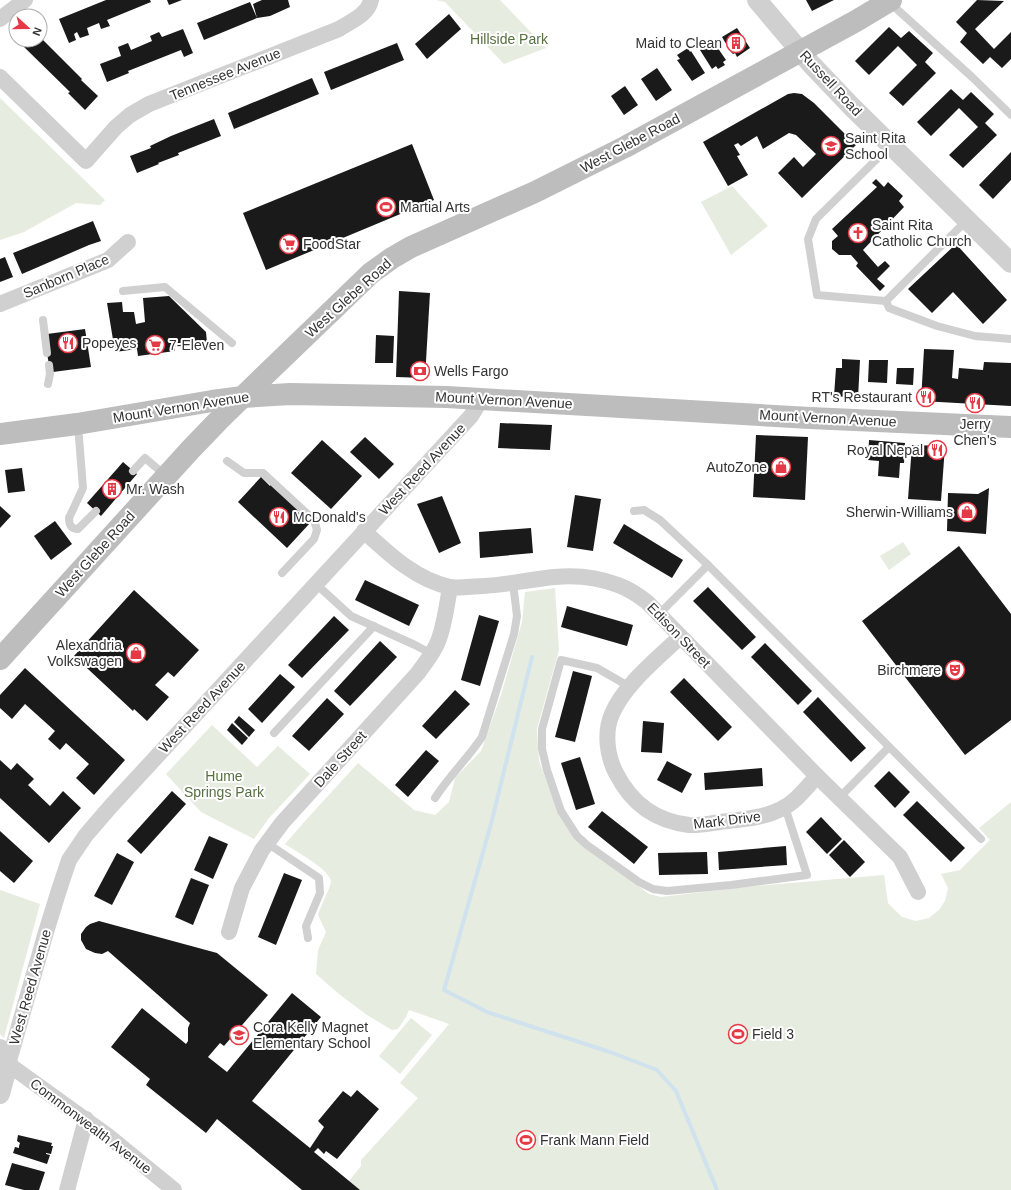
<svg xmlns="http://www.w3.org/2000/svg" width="1011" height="1190" viewBox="0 0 1011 1190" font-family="Helvetica,sans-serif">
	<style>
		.green { fill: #e6ecdf }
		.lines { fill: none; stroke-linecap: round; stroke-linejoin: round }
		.stream { stroke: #cfe2ee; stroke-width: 4 }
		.building { fill: #1a1a1a }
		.service { stroke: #d0d0d0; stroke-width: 8 }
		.minor { stroke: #d0d0d0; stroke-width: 16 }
		.tertiary { stroke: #d0d0d0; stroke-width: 20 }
		.secondary { stroke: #bdbdbd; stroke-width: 22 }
		.labels { text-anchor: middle; stroke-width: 4; stroke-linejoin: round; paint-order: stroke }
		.park-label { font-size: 14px; fill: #56703f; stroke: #fff }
		.poi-label { font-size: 14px; fill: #333; stroke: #fff; text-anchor: start }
		.street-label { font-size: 14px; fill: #333; stroke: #fff }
	</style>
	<rect width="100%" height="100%" fill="#fff"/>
	<g class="green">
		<polygon points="436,0 500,0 546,48 504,64 445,2"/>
		<polygon points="0,98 105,200 100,205 76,203 24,232 0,240"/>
		<polygon points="732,186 768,226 731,255 701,202"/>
		<polygon points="903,542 911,554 889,570 880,556"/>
		<path d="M555 588 559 650 537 729 539 761 560 817 575 839 649 894 661 897 745 887 884 875 888 903 902 917 916 921 929 918 939 910 945 901 948 888 941 874 960 870 990 840 979 828 1011 802V1190H360L349 1181 361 1166V1160L418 1098 400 1083 449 1024 409 1010 406 1017 398 1029 392 1030 367 1015 339 994 316 974 318 950 326 932 318 915C320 908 330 888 331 882 331 870 295 851 285 844L306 820 358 763 414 810 435 815 449 802 455 778 481 751 501 695 522 622 525 592Z"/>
		<polygon points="212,725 257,767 278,746 310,774 269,818 254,839 201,812 166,774"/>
		<polygon points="0,890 40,904 4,1038 0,1034"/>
		<polygon points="411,1018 432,1035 400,1074 379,1056"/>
	</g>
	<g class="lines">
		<polyline class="stream" points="532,657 491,824 444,990 487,1012 610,1052 657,1070 676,1091 717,1190"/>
	</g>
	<g class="building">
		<polygon points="106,0 150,0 151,2 107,20 110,26 101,29 99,23 87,28 89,35 80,38 77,32 74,34 76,40 69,43 59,19"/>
		<polygon points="167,0 182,0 169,5"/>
		<polygon points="262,0 288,0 290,7 270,16 257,18 204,40 197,23 250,2 257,18 253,4"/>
		<polygon points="806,0 834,0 812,11"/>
		<polygon points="977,0 1004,1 975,29 994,49 1011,32 1011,59 1002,68 990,57 983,64 960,42 967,33 956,22"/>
		<polygon points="449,14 461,29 427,59 415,44"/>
		<polygon points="889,27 901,38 909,31 933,53 925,62 936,73 903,106 889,93 917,65 898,46 869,75 855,61"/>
		<polygon points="737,28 750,48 737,57 735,53 733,54 731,52 722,37"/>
		<polygon points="183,29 193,53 184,57 181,50 128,71 129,73 107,82 100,64 121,56 118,47 128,43 131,50 152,41 150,36 159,32 162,37"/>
		<polygon points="40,37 82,79 81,80 98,96 85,110 68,93 70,92 21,44 25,40 40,40"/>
		<polygon points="711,38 726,60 723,62 725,65 718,69 716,66 712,69 700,50 706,46 703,43"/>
		<polygon points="397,43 404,60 331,90 324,72"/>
		<polygon points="688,48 690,52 691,51 705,73 692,81 677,60 680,59 677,55"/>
		<polygon points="657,68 672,90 656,101 641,79"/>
		<polygon points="312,78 319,94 234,129 228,113"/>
		<polygon points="625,86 638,105 624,115 611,96"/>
		<polygon points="951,89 963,100 971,92 994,114 985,123 997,135 963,168 949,155 978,127 959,108 931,136 917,122"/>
		<polygon points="794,93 802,94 814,103 856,145 802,198 778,173 794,157 803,167 816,154 796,135 789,133 763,149 757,136 741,146 738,143 734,145 740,155 737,156 748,175 728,186 703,142 788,94"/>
		<polygon points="214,119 221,136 178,153 179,155 158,163 159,164 137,173 130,156 151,148 150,146 171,136"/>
		<polygon points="412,144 434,200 266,270 243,213"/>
		<polygon points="1011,152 1011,180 993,199 979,185"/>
		<polygon points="876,179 884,187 888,182 903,196 899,201 904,207 863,250 878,267 885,261 890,266 877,279 885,286 880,291 856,266 858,263 851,255 839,255 832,249 832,241 838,236 832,229 877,187 872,183"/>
		<polygon points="93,221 101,241 89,245 22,274 13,253"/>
		<polygon points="956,244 1007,300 983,324 953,292 932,313 908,289"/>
		<polygon points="5,257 13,277 0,282 0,259"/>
		<polygon points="399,291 430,293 425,378 396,377"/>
		<polygon points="169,296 206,332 207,343 175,347 175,351 138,356 137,349 115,352 107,303 122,302 123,312 134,312 136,324 145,322 143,298"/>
		<polygon points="85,329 91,367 53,372 49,365 47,353 47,334"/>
		<polygon points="376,335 394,336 393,363 375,363"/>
		<polygon points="924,349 954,350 952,378 958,379 959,368 983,370 984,362 1011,363 1011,406 921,401"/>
		<polygon points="842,359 860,360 858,398 834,396 836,368 842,368"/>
		<polygon points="869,360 888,360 887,383 868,382"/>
		<polygon points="897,368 914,368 913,385 896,384"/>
		<polygon points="500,423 552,425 550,450 498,448"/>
		<polygon points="756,435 808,437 805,500 753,497"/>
		<polygon points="365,437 394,464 379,479 350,452"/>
		<polygon points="322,440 362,476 331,509 291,473"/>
		<polygon points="869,440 905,443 904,463 900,463 899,478 878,476 879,461 868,460"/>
		<polygon points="912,445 945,446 941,501 908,499"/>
		<polygon points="123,462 137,474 101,516 87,503"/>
		<polygon points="22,468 25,491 8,493 5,470"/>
		<polygon points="261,477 270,486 272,483 299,509 297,511 310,523 287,548 238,502"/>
		<polygon points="989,488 986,534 947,531 948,493 978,494"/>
		<polygon points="575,495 601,499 593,551 567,547"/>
		<polygon points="442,496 461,543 439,553 417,504"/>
		<polygon points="0,506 11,516 0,528"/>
		<polygon points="55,521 72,544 51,560 34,536"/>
		<polygon points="624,524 683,560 672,578 613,543"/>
		<polygon points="531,528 533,553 480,558 479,532"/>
		<polygon points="959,546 1011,614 1011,720 965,755 862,621"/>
		<polygon points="365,580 419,605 409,626 355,600"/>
		<polygon points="708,587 756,637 742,650 693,601"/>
		<polygon points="134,590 199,650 174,677 168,672 155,685 169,697 147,721 134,709 133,711 74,656"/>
		<polygon points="567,606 633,625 627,646 561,627"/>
		<polygon points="479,615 499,621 480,686 461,680"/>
		<polygon points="334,616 349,630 302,678 288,665"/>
		<polygon points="380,641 397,657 350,706 334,691"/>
		<polygon points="765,643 812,691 798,705 751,657"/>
		<polygon points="25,668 125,760 94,795 76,778 89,764 66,743 60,750 48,739 55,731 25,704 12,719 0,708 0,695"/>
		<polygon points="573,671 592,676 575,742 555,737"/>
		<polygon points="280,674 295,687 262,723 248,709"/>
		<polygon points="684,678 732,727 718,741 670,692"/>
		<polygon points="455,690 470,704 436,739 422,726"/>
		<polygon points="818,697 866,748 851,762 803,712"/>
		<polygon points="327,698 344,714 309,751 292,736"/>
		<polygon points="239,716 255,730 249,737 234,722"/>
		<polygon points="643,721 664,723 662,753 641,752"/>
		<polygon points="232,723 248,738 242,745 227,730"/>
		<polygon points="426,750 439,761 408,797 395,785"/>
		<polygon points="580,757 595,804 576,810 561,763"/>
		<polygon points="0,760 11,770 17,763 34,779 28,785 50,806 63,791 81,808 49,843 0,798"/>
		<polygon points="667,761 692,774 682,793 657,780"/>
		<polygon points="762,768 763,786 705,790 704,773"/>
		<polygon points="889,771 910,792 895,808 874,786"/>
		<polygon points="172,791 186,804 141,854 127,841"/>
		<polygon points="917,801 965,848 951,862 903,815"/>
		<polygon points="602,811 648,847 634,864 588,827"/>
		<polygon points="821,817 842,839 827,854 806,832"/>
		<polygon points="0,831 33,861 14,883 0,871"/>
		<polygon points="209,836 228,844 213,879 194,870"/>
		<polygon points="844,840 865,862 850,877 829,855"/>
		<polygon points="786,846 787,865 719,870 718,852"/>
		<polygon points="707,852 708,874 659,875 658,853"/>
		<polygon points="117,853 134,862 112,905 94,896"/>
		<polygon points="284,873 302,880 276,945 258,937"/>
		<polygon points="191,878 209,885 193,925 175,917"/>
		<polygon points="99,921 217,953 268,995 224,1046 220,1043 208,1057 227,1072 292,993 321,1017 252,1101 310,1148 324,1127 318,1121 343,1091 351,1097 357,1090 379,1109 337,1159 326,1151 324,1154 318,1148 314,1152 360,1190 302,1190 217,1119 206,1133 146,1085 150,1079 111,1047 142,1008 186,1044 188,1041 188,1028 190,1023 108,951 102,954 95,953 86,949 81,940 81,934 86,927 90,924"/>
		<polygon points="18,1135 52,1143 51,1146 53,1146 51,1154 46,1153 46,1154 50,1155 47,1164 13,1153 15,1147 19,1148 19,1146 20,1143 17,1141"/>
		<polygon points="12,1163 45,1172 39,1190 24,1190 5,1185"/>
	</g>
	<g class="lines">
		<g class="service">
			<polyline points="889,2 972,77 1011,115"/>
			<polyline points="891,145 816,219 808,239 817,295 886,301 967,220"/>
			<polyline points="123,291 165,287 232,343"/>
			<polyline points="886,301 889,308 937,326 975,336 1011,339"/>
			<polyline points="43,320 47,353"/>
			<polyline points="48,384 50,374 49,365"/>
			<path d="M78 425 83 488 69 518C69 525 71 529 78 529L96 511"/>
			<polyline points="227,461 244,473 263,473 314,520 317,530 314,539 282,573"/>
			<polyline points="133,471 145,458 166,476"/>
			<polyline points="634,511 644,510 660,520 708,565 981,839"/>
			<polyline points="316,584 351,616 415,645 432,654"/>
			<polyline points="659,614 708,565"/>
			<polyline points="630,687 597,668 561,660 542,729 542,749 547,770 561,811 577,836 587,845 639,882 653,889 667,891 731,885 807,875 785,807"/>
			<polyline points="274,733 374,626"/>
			<path d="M435 798C449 776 468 758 482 737L514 634 517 616 513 583"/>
			<polyline points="839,798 889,747"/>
			<polyline points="267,843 319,878 320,893 306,926 308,938"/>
		</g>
		<g class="minor">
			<polyline points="0,19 25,0"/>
			<path d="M0 77 86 161 116 127 130 115 149 104 339 29C351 21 368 15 371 0"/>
			<polyline points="0,304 108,260 128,242"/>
			<path d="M364 531C389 554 416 580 450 587 460 589 473 586 483 586 508 585 531 579 555 577 576 575 599 578 618 585 629 589 638 595 647 602L817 776 900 857 918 892"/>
			<path d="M680 637C658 658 624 685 612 714 604 732 607 756 616 773 631 803 655 821 689 825 701 826 716 822 728 821 746 819 766 817 781 809 796 802 806 788 817 776"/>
			<path d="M229 932 242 888 262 850 282 823 418 673C426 662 435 651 439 639 445 622 447 604 450 587"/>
			<polyline points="67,1190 86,1119"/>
			<polyline points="174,1190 108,1136 8,1064 46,932 59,890 69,860 86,835 111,806 471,416 482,398"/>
		</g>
		<g class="tertiary">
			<polyline points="757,0 811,64 852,107 1011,263"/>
			<polyline points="0,1049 8,1064"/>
			<polyline points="0,1094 8,1064"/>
		</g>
		<g class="secondary">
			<polyline points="0,434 77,424 212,401 243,397 290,394 447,397 810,418 1011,427"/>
			<polyline points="0,659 191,449 218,421 263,377 371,273 392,258 411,247 535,192 625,147 856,21 891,0"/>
		</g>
	</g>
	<defs>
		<g id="building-ring" transform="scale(1)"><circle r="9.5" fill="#fff" stroke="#e63946" stroke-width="1.5"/><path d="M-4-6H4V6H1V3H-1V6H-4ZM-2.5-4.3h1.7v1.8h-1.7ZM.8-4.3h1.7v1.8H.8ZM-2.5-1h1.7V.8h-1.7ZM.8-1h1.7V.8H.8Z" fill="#e63946"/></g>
		<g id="school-ring" transform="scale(1)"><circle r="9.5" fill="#fff" stroke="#e63946" stroke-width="1.5"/><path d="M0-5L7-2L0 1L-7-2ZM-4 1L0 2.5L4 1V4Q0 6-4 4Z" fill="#e63946"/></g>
		<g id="stadium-ring" transform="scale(1)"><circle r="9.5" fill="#fff" stroke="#e63946" stroke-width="1.5"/><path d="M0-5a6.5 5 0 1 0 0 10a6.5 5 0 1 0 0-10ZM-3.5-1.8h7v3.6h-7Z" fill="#e63946"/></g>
		<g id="church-ring" transform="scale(1)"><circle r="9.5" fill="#fff" stroke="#e63946" stroke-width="1.5"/><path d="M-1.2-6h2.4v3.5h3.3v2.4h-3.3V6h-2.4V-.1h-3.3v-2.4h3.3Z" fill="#e63946"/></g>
		<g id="supermarket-ring" transform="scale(1)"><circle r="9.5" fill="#fff" stroke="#e63946" stroke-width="1.5"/><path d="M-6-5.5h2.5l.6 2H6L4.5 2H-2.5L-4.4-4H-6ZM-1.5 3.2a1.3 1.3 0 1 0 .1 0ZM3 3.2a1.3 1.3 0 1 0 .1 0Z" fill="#e63946"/></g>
		<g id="restaurant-ring" transform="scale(1)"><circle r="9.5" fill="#fff" stroke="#e63946" stroke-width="1.5"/><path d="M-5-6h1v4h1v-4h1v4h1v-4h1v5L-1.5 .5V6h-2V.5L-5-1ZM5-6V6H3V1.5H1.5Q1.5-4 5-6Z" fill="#e63946"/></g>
		<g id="bank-ring" transform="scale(1)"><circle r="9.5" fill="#fff" stroke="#e63946" stroke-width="1.5"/><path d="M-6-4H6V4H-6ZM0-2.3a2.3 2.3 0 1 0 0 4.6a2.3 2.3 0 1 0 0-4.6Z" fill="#e63946"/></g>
		<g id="shop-ring" transform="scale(1)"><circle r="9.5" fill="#fff" stroke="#e63946" stroke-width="1.5"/><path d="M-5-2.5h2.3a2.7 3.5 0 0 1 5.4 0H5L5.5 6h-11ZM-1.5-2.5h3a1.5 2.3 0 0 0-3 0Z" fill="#e63946"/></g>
		<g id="theatre-ring" transform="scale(1)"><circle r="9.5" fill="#fff" stroke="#e63946" stroke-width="1.5"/><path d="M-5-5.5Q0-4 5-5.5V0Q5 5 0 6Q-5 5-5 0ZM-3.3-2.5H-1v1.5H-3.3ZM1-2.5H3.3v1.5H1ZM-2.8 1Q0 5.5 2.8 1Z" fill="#e63946"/></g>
	</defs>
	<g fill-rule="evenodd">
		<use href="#building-ring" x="736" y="43"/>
		<use href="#school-ring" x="831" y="146"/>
		<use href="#stadium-ring" x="386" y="207"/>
		<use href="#church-ring" x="858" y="233"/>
		<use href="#supermarket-ring" x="289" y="244"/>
		<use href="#restaurant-ring" x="68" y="343"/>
		<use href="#supermarket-ring" x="155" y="345"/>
		<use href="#bank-ring" x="420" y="371"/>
		<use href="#restaurant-ring" x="926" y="397"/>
		<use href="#restaurant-ring" x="975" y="403"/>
		<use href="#restaurant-ring" x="937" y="450"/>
		<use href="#shop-ring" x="781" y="467"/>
		<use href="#building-ring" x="112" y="489"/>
		<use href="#shop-ring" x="967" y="512"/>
		<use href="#restaurant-ring" x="279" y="517"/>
		<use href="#shop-ring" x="136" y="653"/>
		<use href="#theatre-ring" x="955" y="670"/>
		<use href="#stadium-ring" x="738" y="1034"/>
		<use href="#school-ring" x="239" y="1035"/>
		<use href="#stadium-ring" x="526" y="1140"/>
	</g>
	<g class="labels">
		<g class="park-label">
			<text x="509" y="44">Hillside Park</text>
			<text x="224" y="781">Hume<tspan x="224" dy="16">Springs Park</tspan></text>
		</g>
		<g class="poi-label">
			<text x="722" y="48" text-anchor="end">Maid to Clean</text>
			<text x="845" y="143">Saint Rita<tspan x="845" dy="16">School</tspan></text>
			<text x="400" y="212">Martial Arts</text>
			<text x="872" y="230">Saint Rita<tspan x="872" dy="16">Catholic Church</tspan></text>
			<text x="303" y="249">FoodStar</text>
			<text x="82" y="348">Popeyes</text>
			<text x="169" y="350">7-Eleven</text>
			<text x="434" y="376">Wells Fargo</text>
			<text x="912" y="402" text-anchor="end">RT's Restaurant</text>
			<text x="975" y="429" text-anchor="middle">Jerry<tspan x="975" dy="16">Chen's</tspan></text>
			<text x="923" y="455" text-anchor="end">Royal Nepal</text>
			<text x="767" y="472" text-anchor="end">AutoZone</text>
			<text x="126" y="494">Mr. Wash</text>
			<text x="953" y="517" text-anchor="end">Sherwin-Williams</text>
			<text x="293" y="522">McDonald's</text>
			<text x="122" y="650" text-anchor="end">Alexandria<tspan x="122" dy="16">Volkswagen</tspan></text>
			<text x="941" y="675" text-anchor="end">Birchmere</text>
			<text x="253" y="1032">Cora Kelly Magnet<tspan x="253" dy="16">Elementary School</tspan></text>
			<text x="752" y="1039">Field 3</text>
			<text x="540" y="1145">Frank Mann Field</text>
		</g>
		<g class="street-label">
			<text transform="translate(225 74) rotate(-22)" y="5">Tennessee Avenue</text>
			<text transform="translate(831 83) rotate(47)" y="5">Russell Road</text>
			<text transform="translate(630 143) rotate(-28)" y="5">West Glebe Road</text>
			<text transform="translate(66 276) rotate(-23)" y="5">Sanborn Place</text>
			<text transform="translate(348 298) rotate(-42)" y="5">West Glebe Road</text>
			<text transform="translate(504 400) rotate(3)" y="5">Mount Vernon Avenue</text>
			<text transform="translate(181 407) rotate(-9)" y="5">Mount Vernon Avenue</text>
			<text transform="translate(828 418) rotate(3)" y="5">Mount Vernon Avenue</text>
			<text transform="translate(422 469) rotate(-47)" y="5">West Reed Avenue</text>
			<text transform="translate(95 554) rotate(-48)" y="5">West Glebe Road</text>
			<text transform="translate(679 635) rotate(46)" y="5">Edison Street</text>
			<text transform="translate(202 707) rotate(-47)" y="5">West Reed Avenue</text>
			<text transform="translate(340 759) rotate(-48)" y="5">Dale Street</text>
			<text transform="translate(727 820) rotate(-7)" y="5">Mark Drive</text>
			<text transform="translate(30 987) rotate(-74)" y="5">West Reed Avenue</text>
			<text transform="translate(91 1126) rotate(37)" y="5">Commonwealth Avenue</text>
		</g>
	</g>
	<g transform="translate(28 28) rotate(111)"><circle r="19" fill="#ffffff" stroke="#adadad"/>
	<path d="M0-3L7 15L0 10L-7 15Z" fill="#e63946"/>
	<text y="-6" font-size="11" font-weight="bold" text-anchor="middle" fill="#333333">N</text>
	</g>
</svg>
